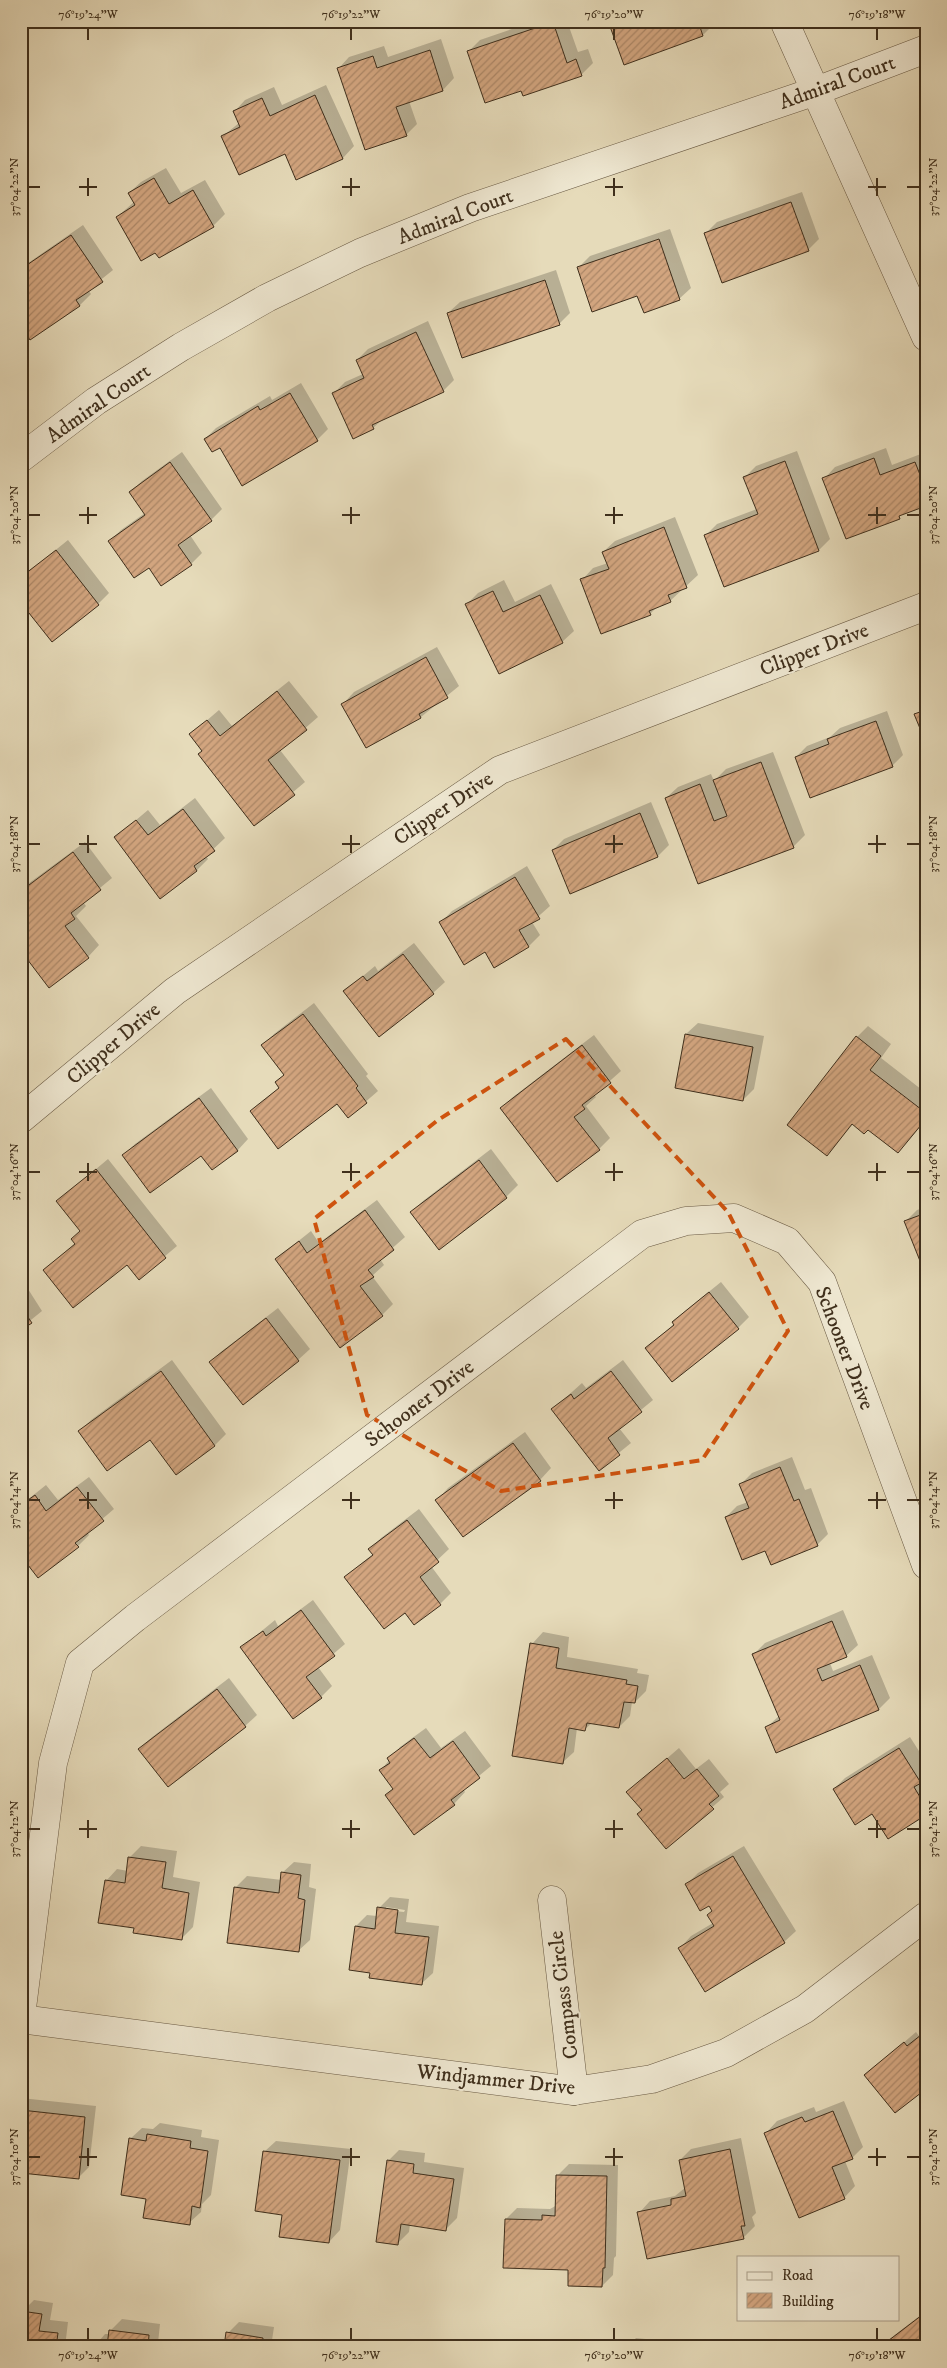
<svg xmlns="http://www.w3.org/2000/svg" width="947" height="2368" viewBox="0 0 947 2368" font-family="'IM FELL DW Pica',serif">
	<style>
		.shadow { fill: #0003; fill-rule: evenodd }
		.building { fill: url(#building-hatch); stroke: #3f2f1c }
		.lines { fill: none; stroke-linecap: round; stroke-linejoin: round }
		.street-casing { stroke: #695a44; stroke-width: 29 }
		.street { stroke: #efe8d2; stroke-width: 28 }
		.marked { fill: none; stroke: #cf530e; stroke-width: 4; stroke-dasharray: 10 6; stroke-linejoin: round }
		.ticks { fill: none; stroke: #3f2f1c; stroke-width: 2 }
		.labels { text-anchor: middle; stroke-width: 4; stroke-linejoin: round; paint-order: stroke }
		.street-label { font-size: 21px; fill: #3f2f1c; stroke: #efe8d2 }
		.neatline { fill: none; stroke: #3f2f1c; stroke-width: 2 }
		.ticks-label { font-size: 12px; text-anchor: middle; fill: #3f2f1c }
	</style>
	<defs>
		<pattern id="building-hatch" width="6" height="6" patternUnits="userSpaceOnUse" patternTransform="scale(1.25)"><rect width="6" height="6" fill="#d2a57f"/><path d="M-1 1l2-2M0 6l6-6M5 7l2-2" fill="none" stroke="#ac8767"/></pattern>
	</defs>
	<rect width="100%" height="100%" fill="#e6dbba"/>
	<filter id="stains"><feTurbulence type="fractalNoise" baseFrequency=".004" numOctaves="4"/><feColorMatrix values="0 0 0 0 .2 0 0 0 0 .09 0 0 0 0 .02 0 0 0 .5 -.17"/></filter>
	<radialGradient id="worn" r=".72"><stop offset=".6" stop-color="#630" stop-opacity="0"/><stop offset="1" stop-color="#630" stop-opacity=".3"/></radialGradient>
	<g class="shadow">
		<polygon points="535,21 567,21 578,52 588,49 593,63 581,75 522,89 469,51 480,40"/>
		<polygon points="610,21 713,21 714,24 703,35"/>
		<polygon points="441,39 454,78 443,90 409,101 417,124 406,135 338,69 349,57 384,46 388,57"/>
		<polygon points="326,85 354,146 343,158 297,178 286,152 223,136 239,123 234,112 245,100 274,87 282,105"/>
		<polygon points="166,168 181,193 205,180 225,214 213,226 159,256 117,217 134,202 129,193 141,182"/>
		<polygon points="802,192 819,239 808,250 706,233 717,222"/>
		<polygon points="83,225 113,270 88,290 91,294 80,305 30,338 21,325 21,268"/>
		<polygon points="670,229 691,288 679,299 638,294 578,268 590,256"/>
		<polygon points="556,270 570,313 559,324 448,313 460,302"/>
		<polygon points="428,321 454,380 443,391 384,418 373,428 333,394 345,382 363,374 357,360 368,349"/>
		<polygon points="301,383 328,429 317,440 220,446 205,439 216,428 270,396 272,400"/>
		<polygon points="886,448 892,465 926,452 926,504 903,513 899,517 824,479 835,467"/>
		<polygon points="797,451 830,539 819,550 706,535 717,524 757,509 745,477 756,466"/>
		<polygon points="182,452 222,509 211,520 190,535 202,553 191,564 149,566 110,541 121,530 145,513 130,492 142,481"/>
		<polygon points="675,517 698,575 670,601 658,606 650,614 582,580 593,568 608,563 603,552 615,541"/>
		<polygon points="68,540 109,593 98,604 21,588 25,584 21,578"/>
		<polygon points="504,580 515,602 551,584 574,631 562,642 467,604 478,593"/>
		<polygon points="437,647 459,686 421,717 367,747 343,704 354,692"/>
		<polygon points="289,681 318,717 280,750 305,782 254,825 191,734 219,710 232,726"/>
		<polygon points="926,705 926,740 916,714"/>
		<polygon points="887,711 903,755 892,766 796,757 807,746 830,737 840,728"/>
		<polygon points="773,752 805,835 793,847 699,883 666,798 678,787 711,774 714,781 726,769"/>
		<polygon points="195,798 225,838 206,856 208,859 197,870 160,897 116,837 148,810 160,825"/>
		<polygon points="651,802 669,845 658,856 553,850 564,839"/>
		<polygon points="85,842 112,878 83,902 86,906 76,916 99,945 88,957 21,949 21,889"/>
		<polygon points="527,866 550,906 532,922 540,935 529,946 495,966 486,950 441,922 452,911"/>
		<polygon points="414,943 445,982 433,993 345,991 375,966 378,971"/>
		<polygon points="21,989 28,997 21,1004"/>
		<polygon points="314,1003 368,1074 366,1076 378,1091 348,1117 337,1102 251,1111 280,1087 285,1074 263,1045 274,1034"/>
		<polygon points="698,1023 764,1036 754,1089 743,1100 686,1034"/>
		<polygon points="868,1026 891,1044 881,1058 926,1093 926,1120 898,1152 868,1128 853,1124 827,1155 857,1037"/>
		<polygon points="594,1035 621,1071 594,1095 596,1097 586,1106 610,1138 599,1149 502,1108 513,1097"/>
		<polygon points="211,1088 248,1139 237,1151 201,1154 124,1155 135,1144"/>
		<polygon points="491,1149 518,1185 506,1197 439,1248 412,1212 423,1201"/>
		<polygon points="108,1159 177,1246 139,1278 127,1263 44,1270 75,1243 81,1230 58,1201"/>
		<polygon points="377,1200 405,1237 380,1259 384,1265 372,1276 393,1304 382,1315 276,1259 311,1231 319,1243"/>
		<polygon points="926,1207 926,1273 905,1222 917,1210"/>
		<polygon points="21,1278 42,1311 21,1328"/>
		<polygon points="721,1282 749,1317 738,1328 647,1348 675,1323 674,1322 685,1311"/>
		<polygon points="278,1308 310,1349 298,1360 211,1362 222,1351"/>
		<polygon points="172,1360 226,1434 215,1445 176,1474 150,1438 80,1431 91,1420"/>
		<polygon points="623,1360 653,1400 619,1428 631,1443 599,1469 553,1409 582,1383 586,1388"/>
		<polygon points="525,1432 551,1468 540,1480 437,1500 448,1488"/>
		<polygon points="792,1457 805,1490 811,1488 828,1534 817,1545 766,1549 726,1517 737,1506 748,1502 741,1484 752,1473"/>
		<polygon points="89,1477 114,1509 87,1532 89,1535 78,1546 21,1554 21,1529 24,1527 21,1505 46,1485 58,1500"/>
		<polygon points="419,1509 449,1549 431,1566 451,1593 440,1604 405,1611 345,1577 373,1554 370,1549 381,1538"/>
		<polygon points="313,1600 345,1644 318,1667 332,1686 321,1697 242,1647 275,1620 278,1626"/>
		<polygon points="843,1610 858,1645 846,1656 830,1663 833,1671 872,1655 890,1698 879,1709 777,1751 767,1727 780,1715 754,1654 765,1643"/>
		<polygon points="543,1632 569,1637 567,1657 638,1669 637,1673 649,1675 646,1691 635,1702 632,1702 630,1716 619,1727 592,1723 585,1729 577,1728 574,1752 562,1763 532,1644"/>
		<polygon points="229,1678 257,1715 245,1726 168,1786 139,1749 151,1738"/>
		<polygon points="426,1728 441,1748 465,1731 491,1766 463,1789 465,1792 454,1804 386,1795 394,1788 381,1770 400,1747"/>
		<polygon points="910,1737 926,1762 926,1814 872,1812 834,1789 845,1778"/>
		<polygon points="679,1748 696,1769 709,1759 729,1784 720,1792 724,1797 666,1847 643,1810 628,1792"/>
		<polygon points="141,1846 177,1851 173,1877 200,1882 193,1927 181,1939 135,1927 106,1881 117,1869 128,1871 130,1857"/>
		<polygon points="744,1846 796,1931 784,1942 680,1948 691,1936 713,1923 713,1910 709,1904 686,1885 698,1873"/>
		<polygon points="294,1862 311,1864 309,1887 316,1889 310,1940 298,1951 236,1887 247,1876 282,1880 282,1873"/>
		<path d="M390 1897 409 1899 406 1922 439 1926 433 1973 421 1984 372 1972 356 1926 367 1915 377 1916 379 1908ZM386 1907 405 1910 404 1912 386 1910Z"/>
		<polygon points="926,2031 926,2087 866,2075 916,2032 919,2036"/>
		<polygon points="21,2098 96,2106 89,2167 78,2178 21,2172"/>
		<polygon points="844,2101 863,2147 852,2158 845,2161 855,2186 844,2198 766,2133 777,2121 814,2107 816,2112"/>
		<polygon points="160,2123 202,2130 201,2137 219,2140 211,2195 202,2204 201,2212 189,2223 148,2198 130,2139 142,2128 153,2129"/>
		<polygon points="741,2138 756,2213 752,2217 755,2226 743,2238 639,2213 650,2201 675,2196 686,2187 680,2160 691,2149"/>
		<polygon points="276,2141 351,2149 340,2230 329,2242 283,2214 264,2152"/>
		<polygon points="399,2150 425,2153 424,2162 464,2168 457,2218 446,2229 410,2224 409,2232 398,2243 388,2161"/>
		<polygon points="569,2164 618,2165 616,2256 614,2258 613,2275 602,2286 570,2269 506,2219 517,2208 550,2209 557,2205 557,2176"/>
		<polygon points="34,2300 53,2303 50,2320 68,2322 65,2347 21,2347 22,2312"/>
		<polygon points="926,2311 926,2347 879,2347"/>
		<polygon points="122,2319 160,2324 158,2343 185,2347 94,2347 105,2334 110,2334 111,2330"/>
		<polygon points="239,2322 274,2327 271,2347 226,2347 228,2333"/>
		<polygon points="636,2338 675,2342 674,2347 631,2343"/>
	</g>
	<g class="building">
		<polygon points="608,21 698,21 703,36 624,65"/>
		<polygon points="553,22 567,63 576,59 582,76 523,96 521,91 485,103 467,51"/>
		<polygon points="430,50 443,91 396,107 407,136 365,150 337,68 373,56 377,68"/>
		<polygon points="315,95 343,159 296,180 285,154 239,175 221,136 240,127 233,111 262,98 270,116"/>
		<polygon points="154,178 169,204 193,190 214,227 159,258 155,253 141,261 116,217 135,205 128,193"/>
		<polygon points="791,202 809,251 722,283 704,233"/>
		<polygon points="71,235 103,282 76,300 80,306 30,340 21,327 21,269"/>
		<polygon points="659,239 680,300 644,313 637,296 592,312 577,267"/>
		<polygon points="545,280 560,325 462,358 447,313"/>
		<polygon points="416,332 444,392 372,425 374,429 353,439 332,393 364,378 356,360"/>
		<polygon points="290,393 318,441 242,486 220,448 212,452 204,439 258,406 260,410"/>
		<polygon points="874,458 880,475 915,462 926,490 926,506 899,516 900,519 846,539 822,478"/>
		<polygon points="785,461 819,551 724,587 704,535 758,514 743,477"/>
		<polygon points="170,462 212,521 178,545 192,565 161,586 149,568 134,578 108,541 145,515 129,492"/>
		<polygon points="664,527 687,588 668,595 671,602 649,611 651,615 601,634 580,579 609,569 602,552"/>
		<polygon points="56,550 99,605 52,642 21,603 21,588 25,585 21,577"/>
		<polygon points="493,591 503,612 540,595 563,643 499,674 465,604"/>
		<polygon points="426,657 448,698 419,714 421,718 366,748 341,704"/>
		<polygon points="277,691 307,730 268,760 295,795 254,826 198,754 202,751 189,734 207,720 220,736"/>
		<polygon points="926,710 926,743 914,714"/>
		<polygon points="876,721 893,767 810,798 795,757 829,744 827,739"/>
		<polygon points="761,762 794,848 698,884 665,798 700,784 714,821 727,816 713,780"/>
		<polygon points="183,809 215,851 194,866 197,871 160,899 114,837 136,820 148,835"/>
		<polygon points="640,813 658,857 570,894 552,850"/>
		<polygon points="73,852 101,890 71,913 75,919 65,926 89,958 49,988 21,951 21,891"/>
		<polygon points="515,877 540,919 519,930 529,947 494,968 485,952 464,965 439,922"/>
		<polygon points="403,954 434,994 379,1037 343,991 363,976 367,981"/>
		<polygon points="303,1014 358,1086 356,1088 367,1103 348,1118 337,1104 278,1149 250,1111 279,1088 275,1082 284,1075 261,1045"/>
		<polygon points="685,1034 753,1047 743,1101 675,1088"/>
		<polygon points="856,1036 881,1056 870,1070 926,1113 926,1119 898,1153 868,1130 864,1134 852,1124 827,1156 787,1125"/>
		<polygon points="582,1045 611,1083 582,1105 585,1109 574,1117 600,1150 557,1182 500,1108"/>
		<polygon points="199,1098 238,1151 212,1170 201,1156 150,1193 122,1155"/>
		<polygon points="479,1160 507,1198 439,1250 410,1212"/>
		<polygon points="96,1169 166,1258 139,1280 127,1265 73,1308 43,1270 75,1244 71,1239 80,1231 56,1201"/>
		<polygon points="365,1210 394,1250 368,1270 374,1277 360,1286 383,1316 340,1348 275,1259 299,1241 307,1253"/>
		<polygon points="926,1213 926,1276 904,1221"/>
		<polygon points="709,1292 739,1329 672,1382 645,1348 674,1325 672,1322"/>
		<polygon points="21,1307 32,1323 21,1330"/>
		<polygon points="266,1318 299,1361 243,1405 209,1362"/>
		<polygon points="161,1371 215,1446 176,1475 150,1440 107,1471 78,1431"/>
		<polygon points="611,1371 642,1412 608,1438 620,1455 599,1471 551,1409 571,1394 574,1399"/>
		<polygon points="513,1443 541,1481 463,1537 435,1500"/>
		<polygon points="780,1467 794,1501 799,1499 818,1546 771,1565 765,1551 742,1560 725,1517 749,1508 739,1484"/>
		<polygon points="77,1487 104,1521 75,1543 79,1547 38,1578 21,1556 21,1530 24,1529 21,1525 21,1505 35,1495 46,1511"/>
		<polygon points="407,1520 439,1562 420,1577 441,1605 414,1625 405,1613 384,1629 344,1577 373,1555 368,1549"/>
		<polygon points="301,1610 335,1656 306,1677 322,1698 293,1719 240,1647 263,1631 266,1636"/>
		<polygon points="832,1621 847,1657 817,1669 822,1681 860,1665 879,1710 776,1753 765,1727 780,1720 752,1654"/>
		<polygon points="530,1643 559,1648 556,1668 627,1680 626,1684 638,1686 635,1703 624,1702 619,1728 587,1723 585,1731 569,1728 563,1764 512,1756"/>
		<polygon points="217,1689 246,1727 168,1787 138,1749"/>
		<polygon points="414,1738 430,1758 453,1741 480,1778 451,1800 455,1805 414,1835 385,1795 393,1789 379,1770 390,1763 387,1758"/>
		<polygon points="899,1748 921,1783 914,1787 926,1807 926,1815 888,1839 872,1814 855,1825 833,1789"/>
		<polygon points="667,1758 684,1779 697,1769 719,1796 709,1804 714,1809 666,1849 637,1814 642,1810 626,1792"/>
		<polygon points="733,1856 785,1943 705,1992 678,1948 714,1926 707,1915 712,1911 709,1906 700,1911 685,1884"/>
		<polygon points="128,1857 166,1862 162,1888 189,1893 182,1940 133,1933 134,1928 98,1923 105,1880 125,1883"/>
		<polygon points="281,1872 301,1875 298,1898 305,1900 299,1952 227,1943 234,1887 279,1893"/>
		<polygon points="377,1907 398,1910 395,1933 429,1937 422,1985 369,1978 370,1973 349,1970 355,1926 375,1929"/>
		<polygon points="926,2031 926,2089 895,2113 864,2075 904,2042 907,2046"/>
		<polygon points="21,2110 85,2117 79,2179 21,2173"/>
		<polygon points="833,2111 853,2159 832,2167 845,2199 799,2218 764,2133 802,2117 805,2122"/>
		<polygon points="147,2134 191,2141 190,2148 208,2151 200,2208 192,2206 190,2225 143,2218 146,2199 121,2195 129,2138 146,2141"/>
		<polygon points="730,2149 745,2226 741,2226 744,2239 647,2259 637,2212 671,2205 671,2199 686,2196 679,2160"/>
		<polygon points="263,2151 340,2160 329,2243 279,2237 282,2215 255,2211"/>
		<polygon points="387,2160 414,2164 413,2173 454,2179 446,2231 401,2224 398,2245 376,2242"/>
		<polygon points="556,2175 607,2176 605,2268 603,2268 602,2287 568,2286 568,2270 503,2268 505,2219 542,2220 542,2215 555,2216"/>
		<polygon points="21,2311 42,2314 39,2331 58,2333 56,2347 21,2347"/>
		<polygon points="926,2312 926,2347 880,2347"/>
		<polygon points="109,2330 149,2335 148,2347 93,2347 93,2345 107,2346"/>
		<polygon points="226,2332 263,2338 262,2347 224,2347"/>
		<polygon points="629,2343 663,2347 629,2347"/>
	</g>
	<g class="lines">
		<g class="street-casing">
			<g id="street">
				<polyline points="784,21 926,337"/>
				<polyline points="21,458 96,401 181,347 267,298 360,253 470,208 816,91 926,49"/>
				<polyline points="21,1119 175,991 500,770 926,606"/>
				<polyline points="552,1900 574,2091"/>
				<polyline points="21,2016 53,1763 80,1663 135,1618 642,1234 686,1221 734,1218 787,1241 822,1282 926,1565"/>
				<polyline points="21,2019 574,2091 652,2079 726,2053 805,2009 926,1916"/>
			</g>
		</g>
		<use href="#street" class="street"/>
	</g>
	<path class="marked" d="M566 1039 728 1212 788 1331 702 1460 501 1491 367 1415 314 1219 438 1120Z"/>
	<path class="ticks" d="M88 28V40M351 28V40M614 28V40M877 28V40M88 178V196M351 178V196M614 178V196M877 178V196M28 187H40M79 187H97M342 187H360M605 187H623M868 187H886M907 187H920M88 507V524M351 507V524M614 507V524M877 507V524M28 515H40M79 515H97M342 515H360M605 515H623M868 515H886M907 515H920M88 835V853M351 835V853M614 835V853M877 835V853M28 844H40M79 844H97M342 844H360M605 844H623M868 844H886M907 844H920M88 1163V1181M351 1163V1181M614 1163V1181M877 1163V1181M28 1172H40M79 1172H97M342 1172H360M605 1172H623M868 1172H886M907 1172H920M88 1492V1509M351 1492V1509M614 1492V1509M877 1492V1509M28 1500H40M79 1500H97M342 1500H360M605 1500H623M868 1500H886M907 1500H920M88 1820V1838M351 1820V1838M614 1820V1838M877 1820V1838M28 1829H40M79 1829H97M342 1829H360M605 1829H623M868 1829H886M907 1829H920M88 2148V2166M351 2148V2166M614 2148V2166M877 2148V2166M28 2157H40M79 2157H97M342 2157H360M605 2157H623M868 2157H886M907 2157H920M88 2328V2340M351 2328V2340M614 2328V2340M877 2328V2340"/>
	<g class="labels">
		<g class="street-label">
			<text transform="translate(837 82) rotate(-20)" y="7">Admiral Court</text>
			<text transform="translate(455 216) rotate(-21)" y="7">Admiral Court</text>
			<text transform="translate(98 403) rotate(-35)" y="7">Admiral Court</text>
			<text transform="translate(814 649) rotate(-21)" y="7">Clipper Drive</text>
			<text transform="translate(443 808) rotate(-34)" y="7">Clipper Drive</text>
			<text transform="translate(113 1043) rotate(-40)" y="7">Clipper Drive</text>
			<text transform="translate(845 1348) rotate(69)" y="7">Schooner Drive</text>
			<text transform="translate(419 1403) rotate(-37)" y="7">Schooner Drive</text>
			<text transform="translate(563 1995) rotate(-97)" y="7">Compass Circle</text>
			<text transform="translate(496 2079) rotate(6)" y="7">Windjammer Drive</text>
		</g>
	</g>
	<rect width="947" height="2368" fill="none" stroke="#e6dbba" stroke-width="55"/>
	<rect x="737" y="2256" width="162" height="65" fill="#efe8d2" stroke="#a99e89"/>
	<rect x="747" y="2272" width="25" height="8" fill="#efe8d2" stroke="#a99e89"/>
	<text x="782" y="2280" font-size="15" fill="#3f2f1c">Road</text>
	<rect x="747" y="2293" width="25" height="15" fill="url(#building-hatch)" stroke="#a99e89"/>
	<text x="782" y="2306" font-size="15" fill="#3f2f1c">Building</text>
	<rect x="28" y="28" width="892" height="2312" class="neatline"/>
	<g class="ticks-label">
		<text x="88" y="18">76°19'24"W</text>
		<text x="351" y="18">76°19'22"W</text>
		<text x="614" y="18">76°19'20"W</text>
		<text x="877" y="18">76°19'18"W</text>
		<text transform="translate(14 187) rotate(-90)" y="4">37°04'22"N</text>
		<text transform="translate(933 187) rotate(-90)" y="4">37°04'22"N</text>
		<text transform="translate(14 515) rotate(-90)" y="4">37°04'20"N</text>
		<text transform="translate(933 515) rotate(-90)" y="4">37°04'20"N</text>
		<text transform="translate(14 844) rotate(-90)" y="4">37°04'18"N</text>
		<text transform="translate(933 844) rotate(-90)" y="4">37°04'18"N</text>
		<text transform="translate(14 1172) rotate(-90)" y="4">37°04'16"N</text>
		<text transform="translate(933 1172) rotate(-90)" y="4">37°04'16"N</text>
		<text transform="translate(14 1500) rotate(-90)" y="4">37°04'14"N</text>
		<text transform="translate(933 1500) rotate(-90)" y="4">37°04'14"N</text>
		<text transform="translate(14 1829) rotate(-90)" y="4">37°04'12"N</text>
		<text transform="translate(933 1829) rotate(-90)" y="4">37°04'12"N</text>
		<text transform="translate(14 2157) rotate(-90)" y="4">37°04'10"N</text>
		<text transform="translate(933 2157) rotate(-90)" y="4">37°04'10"N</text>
		<text x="88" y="2359">76°19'24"W</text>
		<text x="351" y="2359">76°19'22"W</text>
		<text x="614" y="2359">76°19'20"W</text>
		<text x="877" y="2359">76°19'18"W</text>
	</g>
	<rect width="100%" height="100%" filter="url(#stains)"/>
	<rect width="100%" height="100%" fill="url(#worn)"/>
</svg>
